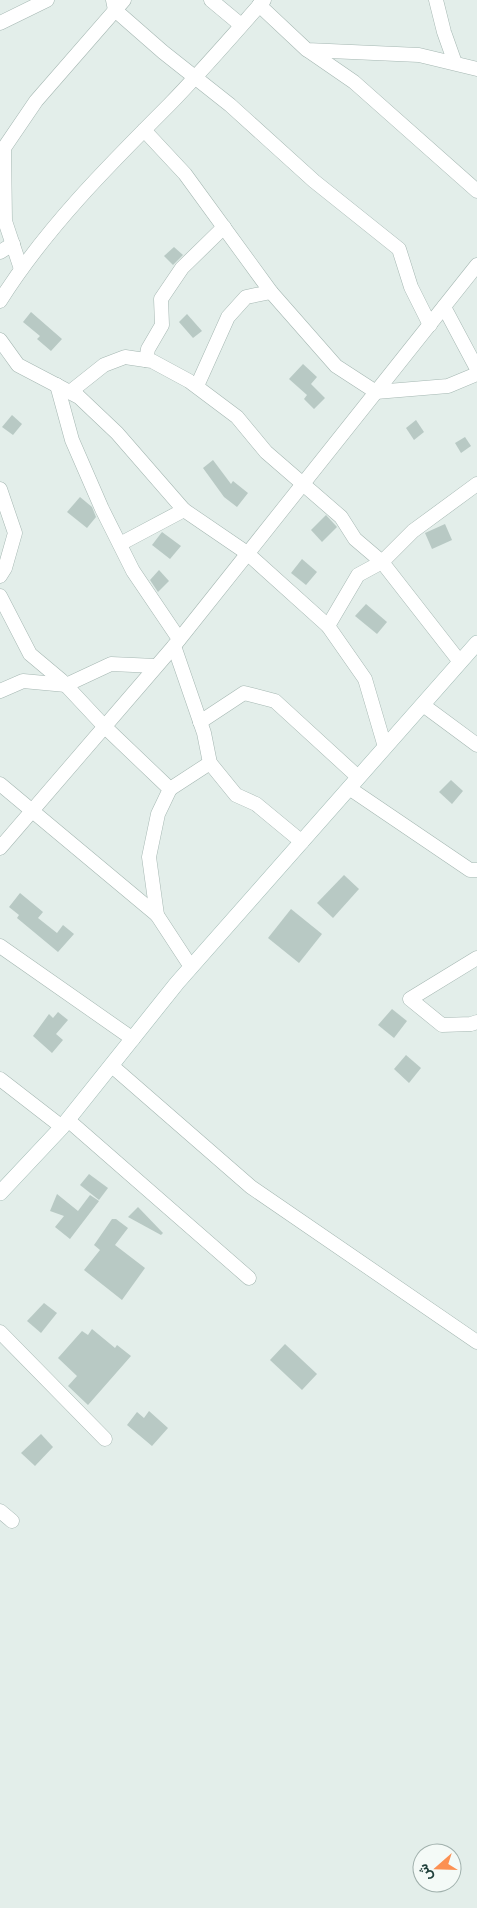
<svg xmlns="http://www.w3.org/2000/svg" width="477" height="1908" viewBox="0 0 477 1908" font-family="Arial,Vazirmatn,sans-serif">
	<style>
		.building { fill: #b8c9c4 }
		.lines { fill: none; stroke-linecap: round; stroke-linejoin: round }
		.minor-casing { stroke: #a5b7b2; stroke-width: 15 }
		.secondary-casing { stroke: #a0bab4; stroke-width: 16 }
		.minor { stroke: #fff; stroke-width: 14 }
		.secondary { stroke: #fff; stroke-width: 15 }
	</style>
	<rect width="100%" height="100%" fill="#e3eeea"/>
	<g class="building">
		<polygon points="174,247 183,255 173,265 164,256"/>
		<polygon points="31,312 62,339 51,351 37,339 40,336 23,322"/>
		<polygon points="187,314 202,331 193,338 179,322"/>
		<polygon points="303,364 317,377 311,384 325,398 314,409 304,399 307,395 289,379"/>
		<polygon points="12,415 22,424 13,435 2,427"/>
		<polygon points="416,420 424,432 414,440 406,428"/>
		<polygon points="465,437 471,446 461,453 455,443"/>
		<polygon points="213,460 231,484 233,481 248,493 237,507 224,497 203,468"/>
		<polygon points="80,497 92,507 96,517 87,528 67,512"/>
		<polygon points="326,515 337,527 322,542 311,530"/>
		<polygon points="445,524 452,540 432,549 425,533"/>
		<polygon points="162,532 181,546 170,559 152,545"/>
		<polygon points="302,559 317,572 306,585 291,573"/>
		<polygon points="159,570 169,581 158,592 150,580"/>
		<polygon points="366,604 387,622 377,634 355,616"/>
		<polygon points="451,780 463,791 452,804 439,792"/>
		<polygon points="344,875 359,889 333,918 317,903"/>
		<polygon points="20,893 43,912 38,918 57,933 63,925 74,934 58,952 17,918 19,915 9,907"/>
		<polygon points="291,909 322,934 299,963 268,938"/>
		<polygon points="392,1009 407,1021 394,1038 378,1025"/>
		<polygon points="58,1012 68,1020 56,1034 63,1040 52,1053 33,1036 49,1014 53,1018"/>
		<polygon points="406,1055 421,1068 409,1083 394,1069"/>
		<polygon points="89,1174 108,1188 99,1200 80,1185"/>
		<polygon points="57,1194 78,1211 90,1195 99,1201 70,1239 55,1227 64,1216 50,1211"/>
		<polygon points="138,1207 163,1233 161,1235 128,1217"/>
		<polygon points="112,1219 116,1219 128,1228 115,1245 145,1268 122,1300 84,1270 100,1250 94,1245"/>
		<polygon points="44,1303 57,1313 41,1333 27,1321"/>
		<polygon points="92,1329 115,1348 117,1345 131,1356 88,1405 68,1386 77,1376 58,1358 82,1331 88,1335"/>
		<polygon points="285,1344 317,1374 302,1390 270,1360"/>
		<polygon points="149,1411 168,1428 152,1446 127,1425 137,1412 144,1418"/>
		<polygon points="41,1434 53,1447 35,1466 21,1453"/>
	</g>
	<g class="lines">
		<g class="minor-casing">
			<g id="minor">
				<polyline points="113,0 115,10 163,52 230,105 314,181 399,249 411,287 430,325"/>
				<polyline points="211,0 241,25"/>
				<polyline points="436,0 444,32 455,63"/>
				<polyline points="259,5 307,50 419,55 477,69"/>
				<polyline points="0,23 47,0"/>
				<polyline points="309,51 354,82 477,191"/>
				<polyline points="144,130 185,174 271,292 336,366 376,392 448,386 477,374"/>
				<polyline points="0,252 13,244"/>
				<polyline points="21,269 5,221 4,148 36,101 124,0"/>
				<path d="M0 301C46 228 108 166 169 105 202 71 233 35 264 0"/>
				<polyline points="444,307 477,369"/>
				<polyline points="0,340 18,365 79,397 117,433 184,510 247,553 328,626 365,679 385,747"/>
				<polyline points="146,360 148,349 162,325 161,299 182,268 224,227"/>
				<polyline points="57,385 72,440 102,509 133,571 179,639"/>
				<polyline points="197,386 228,317 246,297 271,292"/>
				<polyline points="70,392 104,365 125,357 152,361 189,381 237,417 266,452 341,517 355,539 382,562 460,662"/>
				<polyline points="0,489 15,533 5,568 0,576"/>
				<polyline points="120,544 184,510"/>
				<polyline points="0,596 30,654 61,680 104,726 170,789 158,814 149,857 157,915 191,967"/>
				<polyline points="328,626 358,575 382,562 413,531 477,484"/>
				<polyline points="174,646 204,733 210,763 236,795 256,804 302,842"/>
				<polyline points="0,691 23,681 66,685 111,664 156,666"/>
				<polyline points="423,705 477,745"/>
				<polyline points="200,722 244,693 275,701 358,777"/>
				<polyline points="0,784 157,915"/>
				<polyline points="349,788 470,870 477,870"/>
				<polyline points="170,789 210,763"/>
				<polyline points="0,848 174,646 477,265"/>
				<polyline points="0,946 133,1039"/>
				<polyline points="477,958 410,999 442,1025 471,1024 477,1022"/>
				<polyline points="112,1066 251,1187 477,1342"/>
				<polyline points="0,1079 62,1127"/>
				<polyline points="68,1120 249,1278"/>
				<polyline points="0,1332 105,1439"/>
				<polyline points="0,1511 12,1521"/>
			</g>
		</g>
		<g class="secondary-casing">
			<polyline id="secondary" points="0,1193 62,1127 177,983 477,643"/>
		</g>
		<use href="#minor" class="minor"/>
		<use href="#secondary" class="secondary"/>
	</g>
	<g transform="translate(437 1868) rotate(250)"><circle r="24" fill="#f4faf7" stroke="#a0b0ac"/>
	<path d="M0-4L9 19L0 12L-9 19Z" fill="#fc9052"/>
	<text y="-8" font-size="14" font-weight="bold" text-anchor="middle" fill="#21413c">ش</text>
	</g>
</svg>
